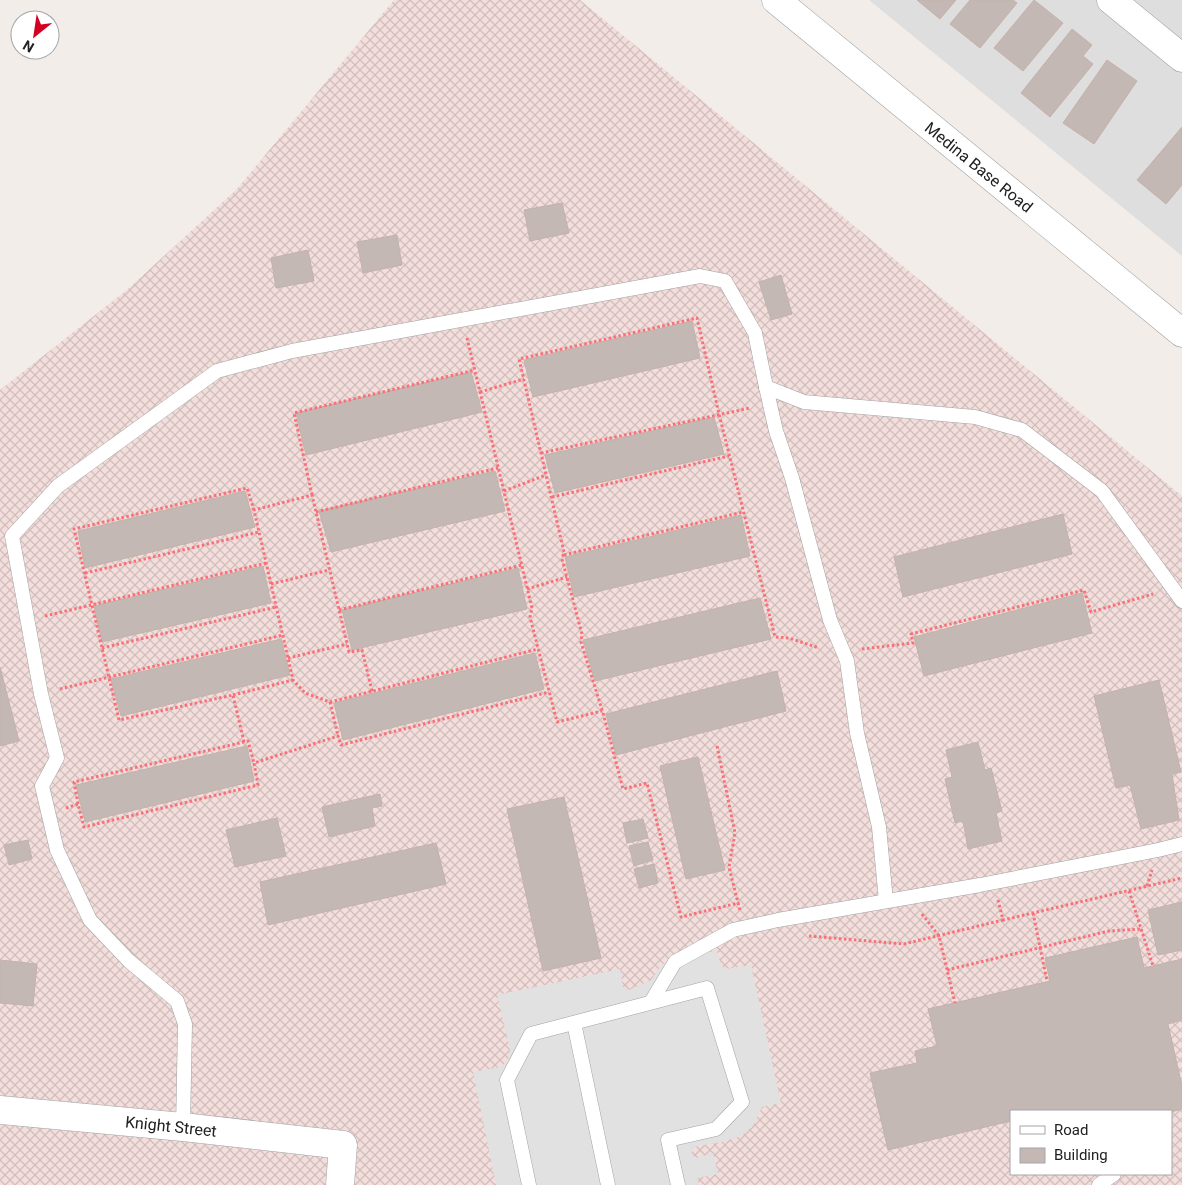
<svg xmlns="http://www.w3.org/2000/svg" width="1182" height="1185" viewBox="0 0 1182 1185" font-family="Roboto,sans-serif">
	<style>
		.residential { fill: #dfdede }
		.military { fill: url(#military-cross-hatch); fill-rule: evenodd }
		.parking { fill: #e1e1e1 }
		.building { fill: #c3b8b4; stroke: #c4b1aa }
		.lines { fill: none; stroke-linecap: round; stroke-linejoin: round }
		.service-casing { stroke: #a2a2a2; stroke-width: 15 }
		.minor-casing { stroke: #a2a2a2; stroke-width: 29 }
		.tertiary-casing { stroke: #a2a2a2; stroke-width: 29 }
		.path { stroke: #fb6f78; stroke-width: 3; stroke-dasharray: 2.5 2.5; stroke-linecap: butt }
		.service { stroke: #fff; stroke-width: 14 }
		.minor { stroke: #fff; stroke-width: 28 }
		.tertiary { stroke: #fff; stroke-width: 28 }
		.labels { text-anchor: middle; stroke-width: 5; stroke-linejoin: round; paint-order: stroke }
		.street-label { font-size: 16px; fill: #212121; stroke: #fff }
	</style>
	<defs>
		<pattern id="military-cross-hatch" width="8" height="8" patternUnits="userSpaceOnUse" patternTransform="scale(1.25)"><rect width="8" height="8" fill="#f3dedc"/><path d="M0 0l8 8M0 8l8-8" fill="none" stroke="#d0bebc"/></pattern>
	</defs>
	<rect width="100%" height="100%" fill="#f2ede8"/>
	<polygon class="residential" points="869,0 1182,0 1182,256"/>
	<path class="military" d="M394 0H580L1182 496V1185H0V390L128 289 237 189ZM1011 1111H1171V1174H1011Z"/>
	<polygon class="parking" points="717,951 721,965 725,969 751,965 781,1103 762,1107 755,1122 748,1131 738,1137 722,1142 693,1147 691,1154 696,1158 713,1153 718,1174 697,1178 699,1185 496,1185 473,1072 500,1067 508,1061 510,1049 497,995 620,969 623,987 629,990 651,980 662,964 699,953"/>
	<g class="building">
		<polygon points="917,0 956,0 940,19"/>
		<polygon points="970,0 1013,0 1017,3 980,48 950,24"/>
		<polygon points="1034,0 1063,23 1023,71 994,48"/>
		<polygon points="1072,29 1092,45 1083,56 1093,64 1050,117 1021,93"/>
		<polygon points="1107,60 1137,81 1094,144 1063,123"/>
		<polygon points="1182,127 1182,185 1166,204 1137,180"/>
		<polygon points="562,203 569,233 530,241 524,210"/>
		<polygon points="397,235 402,265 363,273 357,242"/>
		<polygon points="308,250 314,281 276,288 271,258"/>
		<polygon points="781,275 792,314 771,320 759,282"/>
		<polygon points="692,321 700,358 533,397 524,360"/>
		<polygon points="471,372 482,412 306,455 296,413"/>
		<polygon points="714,417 724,454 555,493 545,455"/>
		<polygon points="495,471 505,511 331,552 319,511"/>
		<polygon points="245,491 255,527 85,568 78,531"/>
		<polygon points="1063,514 1072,554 903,597 894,557"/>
		<polygon points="741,515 750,556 574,597 565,557"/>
		<polygon points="263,566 271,603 102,642 94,606"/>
		<polygon points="518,568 527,609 352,650 342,610"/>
		<polygon points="1082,593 1092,633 924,676 914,637"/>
		<polygon points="760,598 771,639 595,681 583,640"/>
		<polygon points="281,639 290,675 121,716 111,679"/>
		<polygon points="535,653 544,689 343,740 334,703"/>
		<polygon points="0,667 19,741 0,746"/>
		<polygon points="777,671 786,711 616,755 606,714"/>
		<polygon points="1159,680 1181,772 1172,774 1179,820 1141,829 1130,785 1116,788 1094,696"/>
		<polygon points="978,742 985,770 991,768 1002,811 996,813 1002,841 968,849 963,821 955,823 945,779 952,777 946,750"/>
		<polygon points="247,746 254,781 85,822 76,785"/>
		<polygon points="698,757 725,870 686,879 660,766"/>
		<polygon points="380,794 382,806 372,808 375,826 329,837 322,807"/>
		<polygon points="564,797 601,958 543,971 507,809"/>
		<polygon points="277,818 286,856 235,867 226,830"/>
		<polygon points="643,819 648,838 627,843 623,823"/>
		<polygon points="28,840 32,859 9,865 4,845"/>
		<polygon points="648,842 653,860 634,866 629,846"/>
		<polygon points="436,843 446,884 268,925 260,882"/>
		<polygon points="654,864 658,883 639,888 634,869"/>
		<polygon points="1182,902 1182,950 1158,955 1148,910"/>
		<polygon points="1137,937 1144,968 1182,959 1182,1020 1168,1024 1182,1086 1182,1109 1171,1112 1057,1111 1056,1110 1050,1111 1011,1111 1011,1121 888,1150 870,1073 917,1063 915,1051 937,1046 928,1009 1050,981 1045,958"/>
		<polygon points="0,960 37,964 33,1006 0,1003"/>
	</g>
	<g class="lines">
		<g class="service-casing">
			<g id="service">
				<polyline points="766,387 776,431 792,478 830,620 847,661 857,733 879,827 886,901"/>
				<polyline points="651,1002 675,962 733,930 778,920 980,885 1158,850 1182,844"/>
				<polyline points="574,1023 608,1185"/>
				<polyline points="183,1127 185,1024 177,1001 129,961 90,920 57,850 42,786 57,758 41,694 12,536 58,486 217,371 292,351 700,276 725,281 755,333 766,387 804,402 975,417 1022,430 1102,491 1182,601"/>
				<polyline points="529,1185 507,1080 531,1034 707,988 742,1102 716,1129 668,1140 678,1185"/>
				<polyline points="1099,1185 1114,1174"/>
			</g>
		</g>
		<g class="minor-casing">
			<g id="minor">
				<polyline points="1111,0 1182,58"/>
				<polyline points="0,1110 183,1127 343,1145 340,1185"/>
			</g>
		</g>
		<g class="tertiary-casing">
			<polyline id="tertiary" points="776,0 1182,333"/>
		</g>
		<g class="path">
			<polyline points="467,338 532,608 530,617 557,722 602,711"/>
			<polyline points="480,392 524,379"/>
			<polyline points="541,453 750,408"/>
			<polyline points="504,491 546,475"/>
			<polyline points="312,495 294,413 475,370"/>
			<polyline points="552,497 729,456"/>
			<polyline points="316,512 498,468"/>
			<polyline points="564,555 743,512"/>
			<polyline points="85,573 259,532"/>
			<polyline points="271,584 329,570"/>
			<polyline points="527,589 567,577"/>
			<polyline points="339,610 522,565"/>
			<polyline points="45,616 266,563"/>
			<polyline points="102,648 276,607"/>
			<polyline points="862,649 913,643 911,634 1084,590 1091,612 1153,594"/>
			<polyline points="288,658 347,644"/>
			<polyline points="60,689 283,635"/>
			<polyline points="372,691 362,650 349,652 312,495 254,510 293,680 305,693 330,702 538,649"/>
			<polyline points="233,695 293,680"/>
			<polyline points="330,702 338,736"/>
			<polyline points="244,742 233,695 119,720 74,529 247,488 254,510"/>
			<polyline points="717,746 735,833 729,867 738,903"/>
			<polyline points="78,804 74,782 248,741 254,763"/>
			<polyline points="66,808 78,804 84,827 258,785 254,763 338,736 341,745 549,692"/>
			<polyline points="1147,886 1152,870"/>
			<polyline points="1129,891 1153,966"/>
			<polyline points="998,900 1003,920 1182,878"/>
			<polyline points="740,910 738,903 681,917 647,783 623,789 603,713 581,642 582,634 562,559 564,552 519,359 697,318 719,414 775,637 789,638 819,648"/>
			<polyline points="1033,913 1047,981"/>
			<polyline points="922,914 939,936 955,1003"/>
			<polyline points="809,936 904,944 1003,920"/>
			<polyline points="947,970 1109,931 1141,929"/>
		</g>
		<use href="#service" class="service"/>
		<use href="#minor" class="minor"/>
		<use href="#tertiary" class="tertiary"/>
	</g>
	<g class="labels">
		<g class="street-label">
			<text transform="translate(979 167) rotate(39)" y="6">Medina Base Road</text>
			<text transform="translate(171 1126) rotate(6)" y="6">Knight Street</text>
		</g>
	</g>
	<rect x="1010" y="1110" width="162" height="65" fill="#ffffff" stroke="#a6a6a6"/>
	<rect x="1020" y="1126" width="25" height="8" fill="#ffffff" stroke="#a6a6a6"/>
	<text x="1054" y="1135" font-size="15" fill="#212121">Road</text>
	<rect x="1020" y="1148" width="25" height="15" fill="#c3b8b4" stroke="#a6a6a6"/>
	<text x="1054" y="1160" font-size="15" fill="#212121">Building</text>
	<g transform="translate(35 35) rotate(210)"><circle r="24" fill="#ffffff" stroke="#a6a6a6"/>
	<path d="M0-4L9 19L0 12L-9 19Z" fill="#d30022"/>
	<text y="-8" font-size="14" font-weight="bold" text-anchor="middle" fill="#212121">N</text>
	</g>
</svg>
